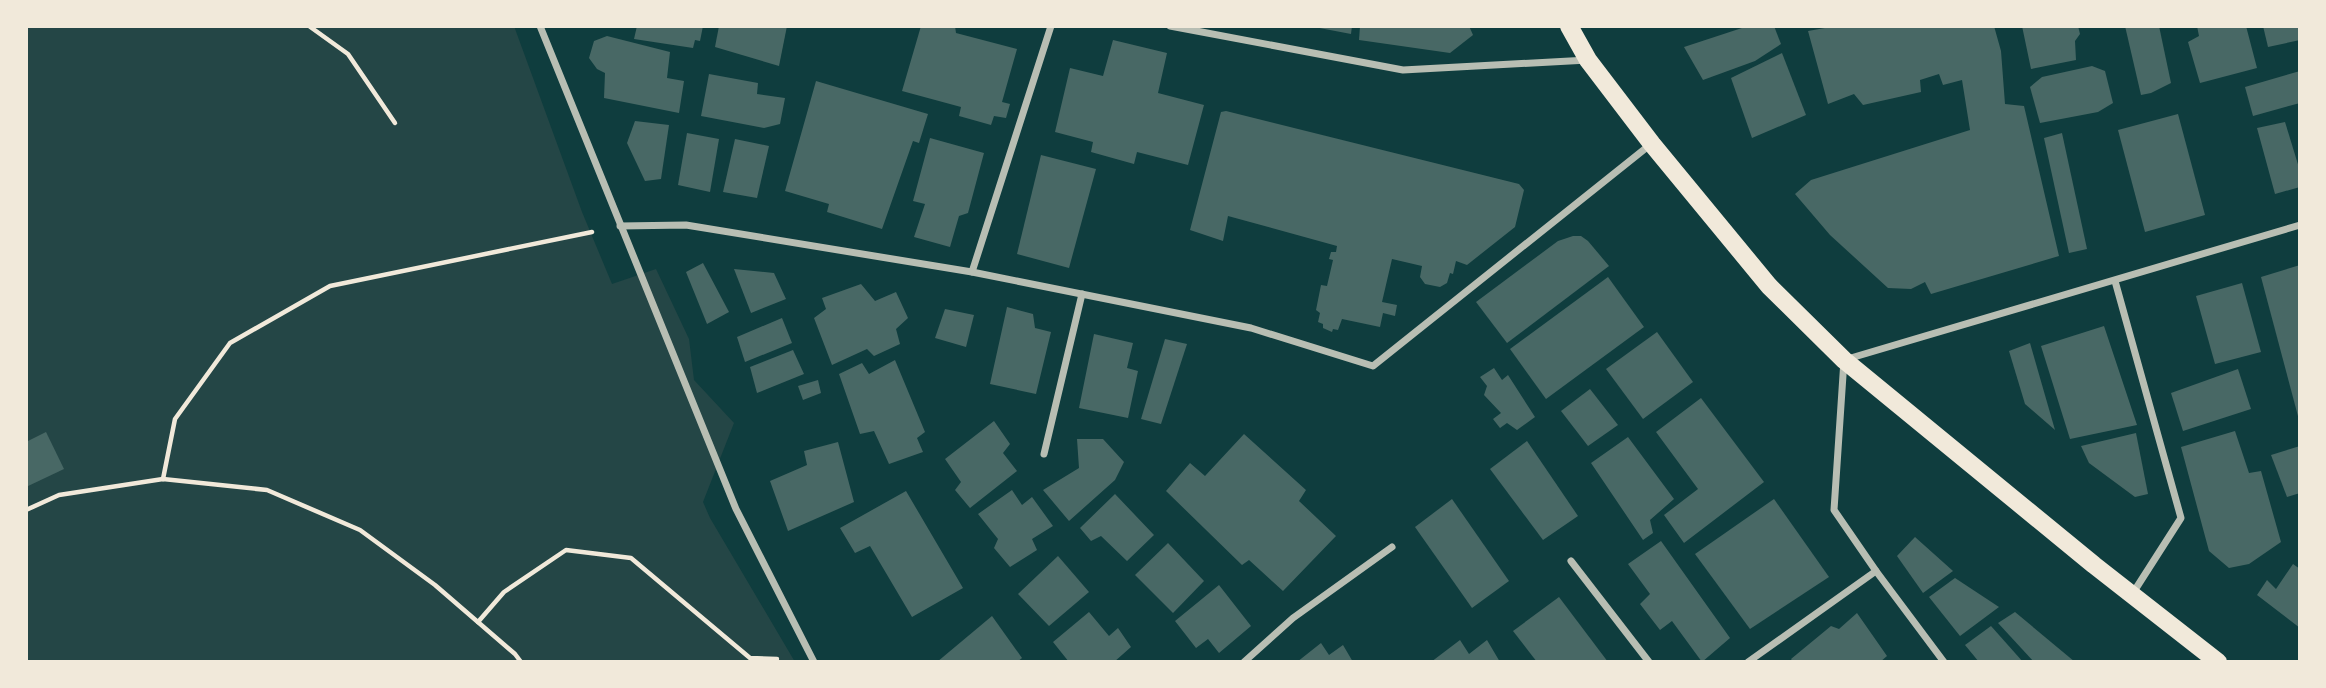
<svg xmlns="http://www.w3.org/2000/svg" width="2326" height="688" viewBox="0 0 2326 688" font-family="'Varela Round',sans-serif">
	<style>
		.green { fill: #244646 }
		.building { fill: #486865 }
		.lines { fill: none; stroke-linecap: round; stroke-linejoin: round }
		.path { stroke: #f1e9da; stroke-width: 4.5 }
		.minor { stroke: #b8beb3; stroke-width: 7 }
		.primary { stroke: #f1e9da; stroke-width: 18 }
	</style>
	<rect width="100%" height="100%" fill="#0f3d3e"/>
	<polygon class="green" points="26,26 514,26 582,212 612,284 656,269 689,339 694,380 734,423 703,502 710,518 795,662 26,662"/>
	<g class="building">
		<polygon points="637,26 703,26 700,41 695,40 693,48 634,39"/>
		<polygon points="719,26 787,26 779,66 715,47"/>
		<polygon points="921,26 955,26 956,33 1017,49 1002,102 1010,104 1006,118 994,116 991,125 959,116 961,107 902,91"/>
		<polygon points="1309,26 1352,26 1351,34"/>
		<polygon points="1360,26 1469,26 1473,35 1450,53 1359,40"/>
		<polygon points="1748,26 1774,26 1781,44 1755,61 1703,80 1684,47"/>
		<polygon points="1836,26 1994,26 2001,51 2005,104 2024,106 2059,256 1931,294 1925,282 1911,289 1888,288 1830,235 1795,194 1811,180 1970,130 1962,80 1943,85 1939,74 1920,80 1921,92 1863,105 1854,94 1828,104 1808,31"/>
		<polygon points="2022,26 2078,26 2080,34 2075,41 2076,60 2031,69"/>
		<polygon points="2125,26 2159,26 2171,83 2151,93 2141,95"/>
		<polygon points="2197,26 2246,26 2257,68 2200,83 2188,42 2199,36"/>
		<polygon points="2263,26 2300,26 2300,40 2268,47"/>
		<polygon points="607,36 670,52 667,78 684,81 679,113 604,98 605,73 597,69 589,58 594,41"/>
		<polygon points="1113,40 1167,53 1158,93 1204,105 1188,165 1137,152 1134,164 1091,152 1093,142 1055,132 1070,68 1103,76"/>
		<polygon points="1782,53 1806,115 1752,138 1731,78"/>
		<polygon points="2092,66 2105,71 2113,103 2098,112 2040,123 2030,87 2042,77"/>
		<polygon points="2300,71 2300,103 2253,116 2245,87"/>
		<polygon points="709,74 758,83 757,94 785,98 780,124 764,128 701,116"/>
		<polygon points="816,81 928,114 919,143 913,141 882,229 827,212 829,204 785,191"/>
		<polygon points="1226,111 1519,184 1524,190 1515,227 1467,265 1456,261 1453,274 1450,273 1447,283 1440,287 1425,284 1420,277 1422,266 1392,259 1382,302 1397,305 1395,316 1383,313 1380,327 1342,319 1338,330 1333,329 1332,332 1323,328 1323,324 1318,322 1320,313 1316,310 1321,285 1327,286 1333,260 1329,259 1331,252 1336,252 1337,246 1228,216 1223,241 1190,230 1221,112"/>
		<polygon points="2178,114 2205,215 2145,232 2118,130"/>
		<polygon points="635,121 669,125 661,179 645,181 627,143"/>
		<polygon points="2285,122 2300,171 2300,187 2275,194 2257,128"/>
		<polygon points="687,133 719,139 710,192 678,185"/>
		<polygon points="2062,133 2087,249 2069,253 2044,138"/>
		<polygon points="930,138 984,153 968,213 959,216 950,247 914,237 925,204 913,201"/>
		<polygon points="735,139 769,146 757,198 723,192"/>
		<polygon points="1041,155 1096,169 1069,268 1017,254"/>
		<polygon points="1573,236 1581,236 1588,241 1609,266 1507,343 1476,302 1558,241"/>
		<polygon points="703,263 729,312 707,324 686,272"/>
		<polygon points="2300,265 2300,420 2299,420 2261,277"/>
		<polygon points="734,269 774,273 786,299 751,313"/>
		<polygon points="1608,277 1644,327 1546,399 1510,349"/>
		<polygon points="2242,283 2261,352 2215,364 2196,296"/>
		<polygon points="861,284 875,301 896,292 908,318 896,329 900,344 874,356 867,349 832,365 814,318 826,309 822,298"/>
		<polygon points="1007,307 1033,314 1035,328 1051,332 1036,394 990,384"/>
		<polygon points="945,309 974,315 966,347 935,338"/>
		<polygon points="782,318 792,343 745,362 737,337"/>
		<polygon points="2104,326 2137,425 2070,439 2041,346"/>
		<polygon points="1657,332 1693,382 1643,419 1606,369"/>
		<polygon points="1094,334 1133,343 1127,368 1138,371 1128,418 1079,408"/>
		<polygon points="1165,339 1187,344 1161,424 1141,419"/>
		<polygon points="2030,343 2055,430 2025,404 2009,351"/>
		<polygon points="793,350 804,374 757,393 750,367"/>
		<polygon points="895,360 925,432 917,438 923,452 889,464 874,431 860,434 839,374 862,363 869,374"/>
		<polygon points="1494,368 1502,380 1508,375 1535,417 1517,430 1507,423 1500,428 1493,419 1501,413 1484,395 1487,386 1480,377"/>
		<polygon points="2238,369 2251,409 2183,431 2171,393"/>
		<polygon points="818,380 821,393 803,400 798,386"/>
		<polygon points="1590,389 1618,425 1588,446 1561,411"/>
		<polygon points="1701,398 1764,482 1684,543 1664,515 1698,489 1656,432"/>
		<polygon points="994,421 1010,444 1003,453 1017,471 970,508 955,490 961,482 945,459"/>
		<polygon points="2235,431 2249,473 2261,471 2281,542 2249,564 2229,568 2209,551 2181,447"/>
		<polygon points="46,432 64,469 26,487 26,442"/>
		<polygon points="2136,433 2148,494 2135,497 2089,463 2081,446"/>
		<polygon points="1244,434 1306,490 1299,501 1336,536 1283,591 1249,560 1242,565 1166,491 1190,463 1205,476"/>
		<polygon points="1628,437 1674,499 1650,520 1653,533 1643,540 1591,463"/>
		<polygon points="1077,439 1103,439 1124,462 1115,480 1069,521 1043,490 1079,468"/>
		<polygon points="1527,441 1578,516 1543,540 1490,469"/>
		<polygon points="838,442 854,502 788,531 770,481 807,465 804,451"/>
		<polygon points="2300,446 2300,493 2287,497 2271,455"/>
		<polygon points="1012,490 1022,505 1032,497 1053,526 1032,539 1037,550 1010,567 994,548 998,539 978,514"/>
		<polygon points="906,491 963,588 912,617 870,546 855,553 840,528"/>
		<polygon points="1115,494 1154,535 1127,561 1101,536 1091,541 1080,528"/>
		<polygon points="1452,499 1509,581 1472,608 1415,527"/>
		<polygon points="1774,499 1829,577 1750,629 1695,554"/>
		<polygon points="1915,537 1953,571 1923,593 1897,556"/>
		<polygon points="1661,541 1730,638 1702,662 1672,621 1660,630 1640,604 1650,594 1628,564"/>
		<polygon points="1168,543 1204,581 1173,613 1135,575"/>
		<polygon points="1058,556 1089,592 1049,626 1018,594"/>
		<polygon points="2293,564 2300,569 2300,628 2257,595 2267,580 2276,589"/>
		<polygon points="1955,578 1999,607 1960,636 1929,597"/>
		<polygon points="1219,585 1251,626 1219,653 1208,639 1196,648 1175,621"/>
		<polygon points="1559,597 1608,662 1537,662 1513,631"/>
		<polygon points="1089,612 1109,636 1118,628 1131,647 1114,662 1069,662 1053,642"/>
		<polygon points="2015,612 2075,662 2034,662 1998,623"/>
		<polygon points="1857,613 1887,656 1880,662 1793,662 1791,659 1831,626 1839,629"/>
		<polygon points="992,616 1022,658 1017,662 937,662"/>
		<polygon points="1991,626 2023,662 1979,662 1965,645"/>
		<polygon points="1460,640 1469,654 1487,640 1500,662 1431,662"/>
		<polygon points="1321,643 1329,655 1343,645 1353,662 1297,662"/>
	</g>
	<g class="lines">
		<g class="path">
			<polyline points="309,26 348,54 395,123"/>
			<polyline points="163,479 175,419 230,343 330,286 592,232"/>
			<polyline points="26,510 59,495 163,479 267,490 360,530 435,585 515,654 521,662"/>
			<polyline points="478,622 504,592 566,550 631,558 750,658 777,659"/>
		</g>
		<g class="minor">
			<polyline points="540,26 736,509 814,662"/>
			<polyline points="1170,26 1403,70 1588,60"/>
			<polyline points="620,226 686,225 972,272 1251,328 1373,366 1651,144"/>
			<polyline points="972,272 1051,26"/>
			<polyline points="2115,281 2181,518 2133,593"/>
			<polyline points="1044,454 1082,294"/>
			<polyline points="1571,561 1649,662"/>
			<polyline points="1244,662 1293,618 1392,547"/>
			<polyline points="1748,662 1876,571"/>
			<polyline points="1944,662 1876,571 1834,510 1844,360 2300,225"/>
		</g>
		<polyline class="primary" points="1569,26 1588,60 1652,144 1769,286 1844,360 2094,565 2218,662"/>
	</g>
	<rect width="2326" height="688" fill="none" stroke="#f1e9da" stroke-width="56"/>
</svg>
